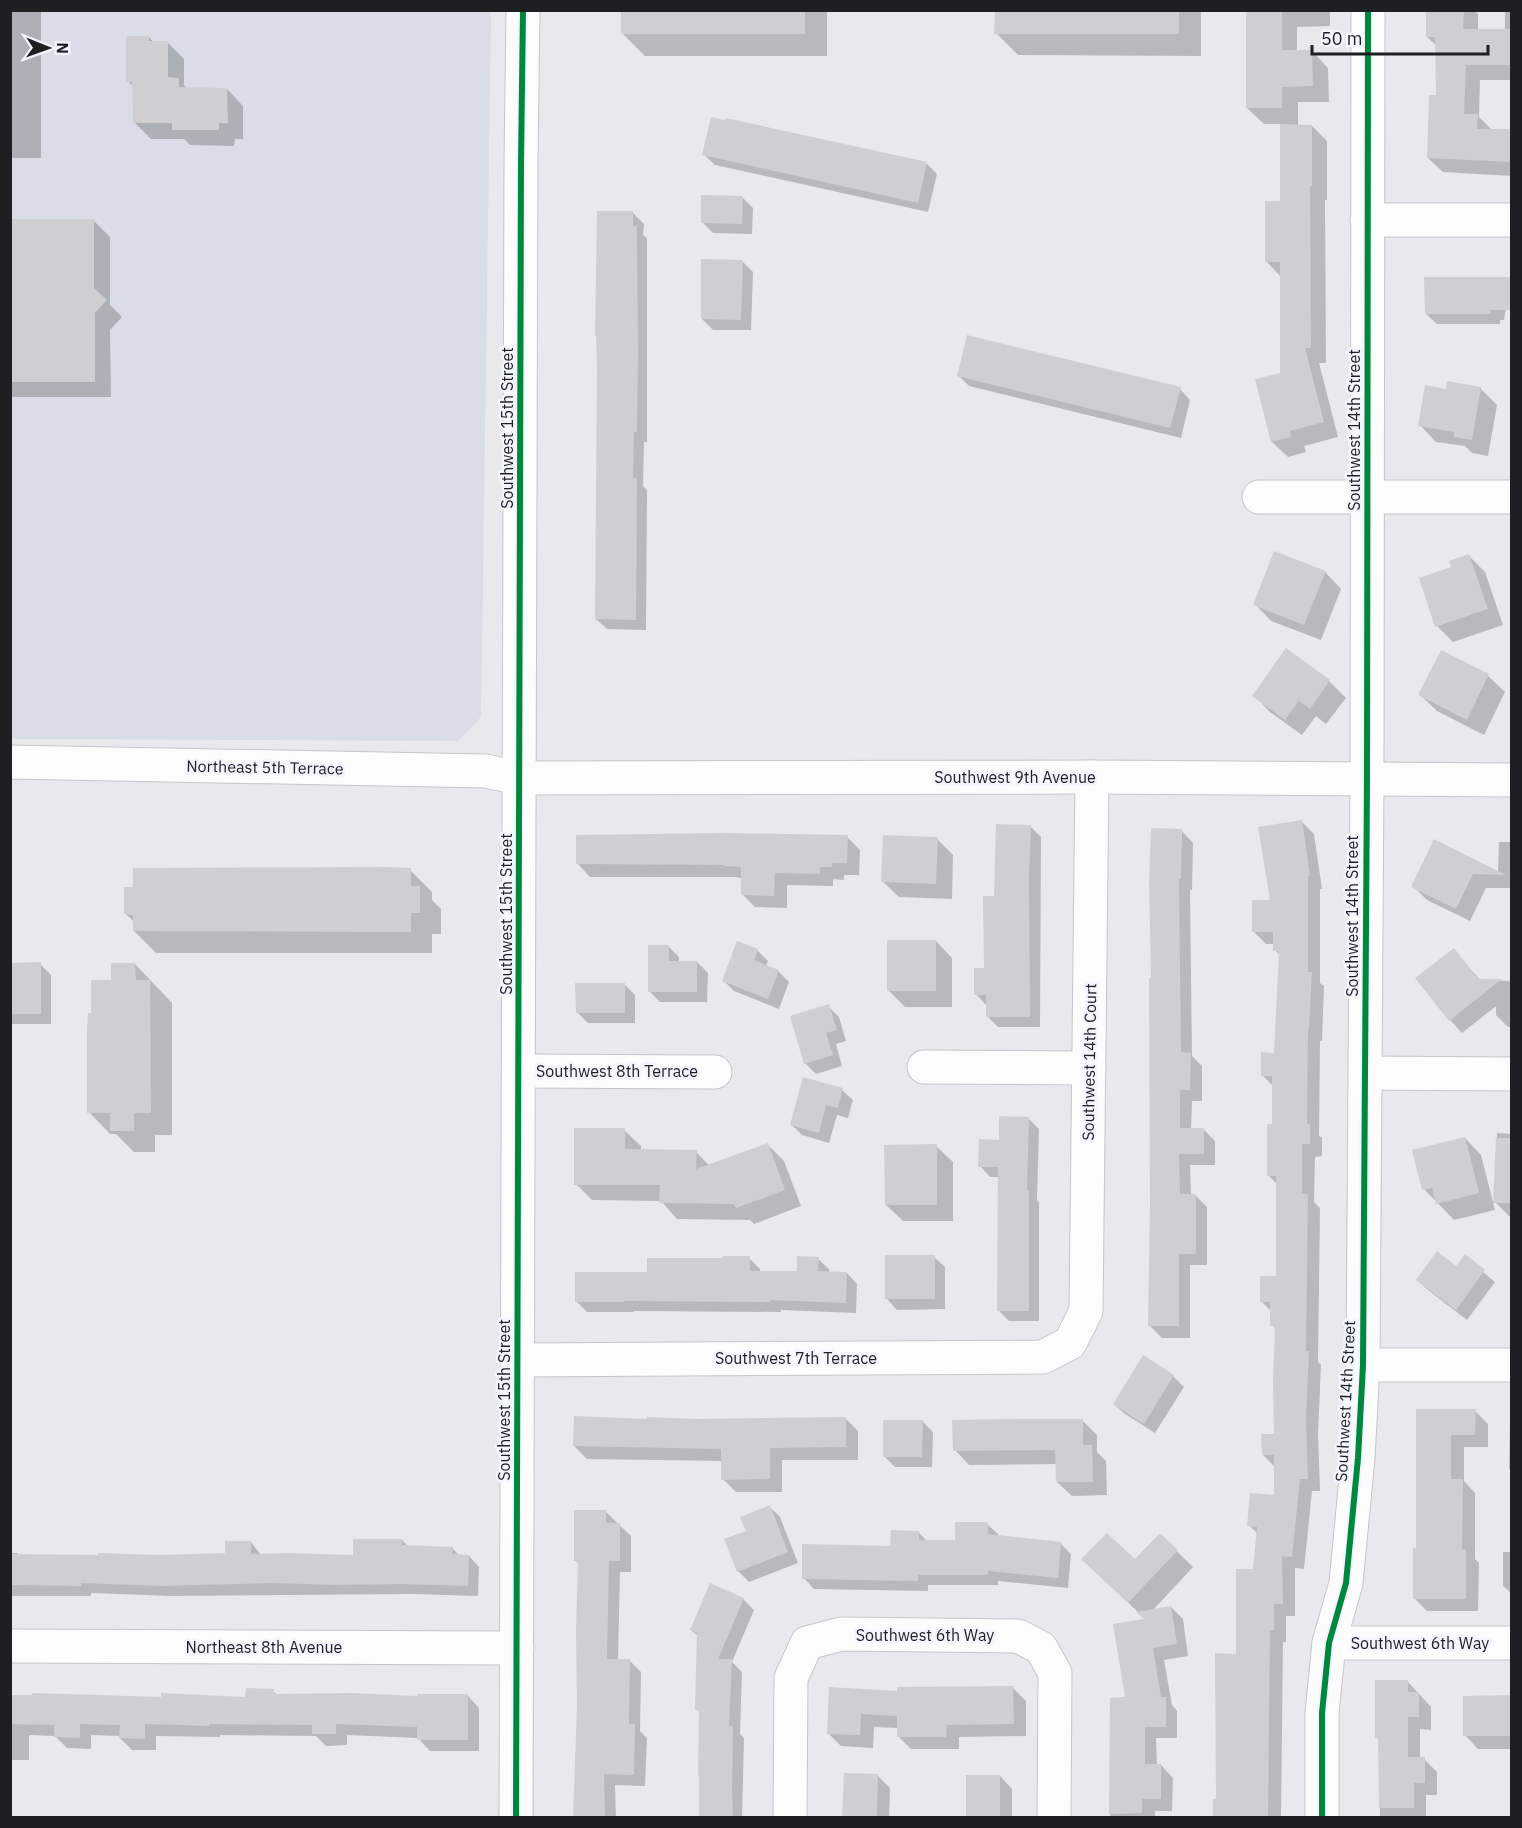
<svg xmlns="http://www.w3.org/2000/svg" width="1522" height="1828" viewBox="0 0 1522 1828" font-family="'IBM Plex Sans',sans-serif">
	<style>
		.built { fill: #dadce7 }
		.shadow { fill: #0003 }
		.building { fill: #cfcfd3 }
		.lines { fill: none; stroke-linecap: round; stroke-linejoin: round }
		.minor-casing { stroke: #c6c6ca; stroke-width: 35 }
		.minor { stroke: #fcfcfc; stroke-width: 33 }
		.cycleway-casing { stroke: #f2f4fe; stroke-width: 10 }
		.cycleway { stroke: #00873e; stroke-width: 6 }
		.labels { text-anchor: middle; stroke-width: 5; stroke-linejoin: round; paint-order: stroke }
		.street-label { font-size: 16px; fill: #1e1f22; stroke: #f2f4fe }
	</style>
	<rect width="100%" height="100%" fill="#e8e8ed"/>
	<polygon class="built" points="11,11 491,11 481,717 458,741 11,739"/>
	<g class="shadow">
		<rect x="10" y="10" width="31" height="148"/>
		<polygon points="623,10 827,10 827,56 645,56 623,34"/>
		<polygon points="996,10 1201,10 1201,56 1018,55 996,33"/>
		<polygon points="1247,10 1330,10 1330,26 1297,27 1297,51 1312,51 1328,68 1329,102 1298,102 1298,126 1312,126 1327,141 1327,200 1325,200 1326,363 1319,363 1338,437 1304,446 1306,452 1288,457 1272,442 1281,374 1281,277 1266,261 1281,202 1282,124 1264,124 1247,108"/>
		<polygon points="1428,10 1474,10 1478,14 1478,30 1505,30 1505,10 1512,10 1512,80 1480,80 1479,117 1492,130 1512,130 1512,176 1443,172 1428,158 1437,97 1437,46 1427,37"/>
		<polygon points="149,37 154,43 168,43 184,59 184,85 188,89 227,89 243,106 243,139 235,139 234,146 190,145 184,139 151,139 134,122 134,87 128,81"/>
		<polygon points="704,155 926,163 937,174 928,212 715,165"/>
		<polygon points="742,197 753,208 752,234 713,233 702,222"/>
		<polygon points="633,213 644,224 643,235 647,238 647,442 644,442 643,486 647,490 646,630 607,629 596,619"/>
		<polygon points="10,221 94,221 110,237 110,305 122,317 110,330 111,397 10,397"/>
		<polygon points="742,261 753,272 751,330 713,330 702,319"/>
		<polygon points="1509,289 1504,320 1500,320 1500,324 1437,324 1426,314"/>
		<polygon points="959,376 1180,389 1190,400 1181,438 969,386"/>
		<polygon points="1480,388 1497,405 1488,456 1472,453 1465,446 1436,442 1420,425 1447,390"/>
		<polygon points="1469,556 1485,572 1503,625 1453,642 1437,626 1453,568"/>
		<polygon points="1510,560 1512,560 1512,595 1510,594"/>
		<polygon points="1325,572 1341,589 1321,640 1271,621 1255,604"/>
		<polygon points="1286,650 1329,681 1346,698 1326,724 1316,716 1302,735 1270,712 1254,695"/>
		<polygon points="1441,652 1488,676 1505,692 1484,735 1437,711 1420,695"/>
		<polygon points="1511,686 1512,686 1512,720 1510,719"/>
		<polygon points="1301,821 1314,834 1322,889 1320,889 1320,983 1324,986 1322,1041 1320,1041 1319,1136 1322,1138 1322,1156 1315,1157 1314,1202 1320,1208 1318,1362 1321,1365 1318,1434 1320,1491 1312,1491 1304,1569 1295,1568 1295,1616 1286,1616 1286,1642 1283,1642 1281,1818 1214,1818 1237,1655 1255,1571 1258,1534 1249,1525 1276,1497 1275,1467 1263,1455 1276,1435 1277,1330 1272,1325 1272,1312 1261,1301 1277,1277 1277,1184 1268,1175 1273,1126 1274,1087 1262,1075 1276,1054 1280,955 1275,950 1275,944 1266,944 1253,931 1271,902"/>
		<polygon points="1030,826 1041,837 1040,1027 998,1027 987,1016 986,1005 976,994 985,970 996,898"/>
		<polygon points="1182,831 1193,843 1192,890 1190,890 1192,1056 1202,1066 1202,1101 1192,1101 1191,1129 1203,1129 1215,1141 1215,1165 1190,1165 1191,1195 1195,1195 1207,1207 1207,1265 1190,1265 1190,1338 1162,1338 1150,1326"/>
		<polygon points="847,837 860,850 859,875 844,875 844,880 833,879 833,886 787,885 787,908 755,907 742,894 743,879 736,877 590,877 578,864"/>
		<polygon points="937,839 953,855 952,899 899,897 882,881"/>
		<polygon points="1435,841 1498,872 1499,842 1512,842 1512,888 1486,888 1470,921 1427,900 1413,886"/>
		<polygon points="410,870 432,892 432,900 441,909 441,934 432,934 432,953 156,953 134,931 134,922 126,914"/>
		<polygon points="936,941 952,958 952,1007 905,1007 888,990"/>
		<polygon points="668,946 679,957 679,962 697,962 708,973 707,1002 660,1002 649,991"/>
		<polygon points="757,950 768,961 766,966 778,971 789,982 779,1009 734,991 724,981"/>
		<polygon points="1454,950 1480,980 1511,981 1512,970 1512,1027 1508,1027 1496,1015 1496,1006 1462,1033 1450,1020 1417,978"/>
		<polygon points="10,964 40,964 51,975 51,1024 10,1024"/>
		<polygon points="135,964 172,1003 172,1135 155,1135 155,1152 134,1152 116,1134 110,1134 89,1112 93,1015 112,982"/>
		<polygon points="624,984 635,995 635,1023 588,1023 577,1012"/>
		<polygon points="828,1006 839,1017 846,1041 836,1044 842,1066 816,1074 805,1063"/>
		<polygon points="842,1090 853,1100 848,1118 837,1115 829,1143 802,1135 792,1125"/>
		<polygon points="1029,1119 1039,1129 1037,1200 1039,1202 1039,1321 1009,1321 998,1310 1000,1177 990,1177 980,1166 1000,1142"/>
		<polygon points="624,1130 641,1146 641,1151 696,1152 710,1166 768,1145 784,1161 801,1206 754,1224 750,1220 677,1219 661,1201 592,1200 576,1184"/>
		<polygon points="1497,1133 1512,1134 1512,1202 1510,1202 1510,1205 1512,1205 1512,1219 1495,1202"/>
		<polygon points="1465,1138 1481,1155 1495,1210 1454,1220 1424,1189"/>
		<polygon points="936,1146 953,1162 953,1221 903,1221 886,1205"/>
		<polygon points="934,1257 945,1267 945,1309 897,1310 887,1299"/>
		<polygon points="1465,1257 1495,1282 1467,1320 1428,1290 1417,1280 1457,1268"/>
		<polygon points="749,1258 760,1269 760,1273 798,1273 818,1259 829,1269 829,1273 847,1273 857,1284 856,1313 781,1310 781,1312 634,1311 634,1312 587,1312 576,1301 649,1273 724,1260"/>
		<polygon points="1510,1268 1512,1268 1512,1309 1510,1308"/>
		<polygon points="1173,1376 1184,1387 1155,1433 1125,1414 1114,1404"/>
		<polygon points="1418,1411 1475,1411 1488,1424 1488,1447 1464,1447 1464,1481 1475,1493 1475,1559 1479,1563 1478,1611 1427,1611 1414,1598 1418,1550"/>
		<polygon points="845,1418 858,1431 858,1460 782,1460 782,1492 736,1492 723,1479 723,1461 587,1459 574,1446 696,1420"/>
		<polygon points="1510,1420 1512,1420 1512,1471 1509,1469"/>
		<polygon points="922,1421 933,1432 932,1467 895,1467 884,1456"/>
		<polygon points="1083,1421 1097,1435 1097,1452 1106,1461 1107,1495 1072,1496 1057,1482 1057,1464 969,1465 955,1450"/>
		<polygon points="770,1507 780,1517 798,1563 749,1582 738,1571 748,1531"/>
		<polygon points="605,1511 631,1536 631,1572 620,1572 618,1660 629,1660 641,1672 640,1731 647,1738 645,1786 615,1785 616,1818 575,1818 578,1707 579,1564 575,1560"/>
		<polygon points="987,1524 998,1534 998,1537 1060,1543 1071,1554 1068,1588 998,1581 998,1585 928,1585 928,1591 814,1589 804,1578 891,1547 919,1533 928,1542 957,1542"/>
		<polygon points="1160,1535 1193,1567 1153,1610 1171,1607 1183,1619 1188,1656 1164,1660 1172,1705 1177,1711 1177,1738 1156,1738 1157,1765 1161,1765 1173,1778 1172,1811 1155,1811 1155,1818 1111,1818 1110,1813 1126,1699 1146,1620 1100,1575 1135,1561"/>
		<polygon points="402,1540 409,1547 452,1548 460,1556 469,1556 479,1567 478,1596 414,1594 172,1596 91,1593 91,1596 10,1596 10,1553 17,1553 19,1555 160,1556 226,1554 251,1542 261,1555 354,1556"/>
		<polygon points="1503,1552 1512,1552 1512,1594 1503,1586"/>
		<polygon points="743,1599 754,1610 732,1662 742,1672 740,1734 744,1738 742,1818 701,1818 701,1713 696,1709 699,1637 691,1630"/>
		<polygon points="1408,1682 1431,1707 1431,1730 1420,1729 1420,1759 1424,1759 1437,1772 1437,1795 1426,1795 1426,1818 1380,1818 1379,1740 1377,1738"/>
		<polygon points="1013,1688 1026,1701 1026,1736 959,1737 959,1749 911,1749 898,1736 898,1728 874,1727 873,1748 841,1746 828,1733 831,1689 898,1693"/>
		<polygon points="273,1691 278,1696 418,1698 468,1696 479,1708 479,1751 430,1751 418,1738 347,1735 347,1745 326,1746 316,1736 220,1735 220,1737 156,1736 156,1750 132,1750 120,1738 120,1736 91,1735 91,1749 67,1748 55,1736 29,1735 29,1760 10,1760 10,1696 247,1698"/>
		<polygon points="1512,1697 1512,1749 1478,1749 1465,1735"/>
		<polygon points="878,1776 890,1788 889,1818 844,1818"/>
		<polygon points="1000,1776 1012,1789 1012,1818 967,1818"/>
	</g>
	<g class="building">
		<rect x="621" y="10" width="184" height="24"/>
		<polygon points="995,10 1179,10 1179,34 994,34"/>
		<polygon points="1246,10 1282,10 1282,50 1312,50 1313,86 1282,87 1282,108 1246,108"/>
		<polygon points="1426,10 1464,10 1463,29 1512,29 1512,65 1466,65 1464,114 1478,114 1477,129 1512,129 1512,162 1427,158 1429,95 1436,95 1435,37 1426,37"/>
		<polygon points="126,36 149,36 149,41 168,41 168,77 179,78 179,87 227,88 228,123 219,123 219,130 172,130 172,123 133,123 132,82 126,82"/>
		<polygon points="711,117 725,120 726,118 927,162 918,203 702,155"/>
		<polygon points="1280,124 1312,125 1312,186 1310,186 1311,348 1305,348 1324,422 1290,431 1291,437 1271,442 1255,379 1280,373 1280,262 1265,262 1265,201 1280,201"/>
		<polygon points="701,195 743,196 742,224 701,223"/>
		<polygon points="597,211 633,211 633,226 637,226 638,354 637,432 634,432 633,478 637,478 636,620 595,619 597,367 596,335 595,335"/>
		<polygon points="10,219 94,219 94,288 107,300 95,313 95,382 10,382"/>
		<polygon points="701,259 743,260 741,320 701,319"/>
		<polygon points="1424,277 1512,277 1512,310 1490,310 1490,314 1425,314"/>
		<polygon points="967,335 1181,387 1170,428 957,376"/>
		<polygon points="1447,381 1481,387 1472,440 1454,437 1454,432 1418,426 1425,385 1446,389"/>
		<polygon points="1274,551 1326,571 1304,625 1253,605"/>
		<polygon points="1469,554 1488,609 1435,627 1419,578 1451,567 1449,561"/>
		<polygon points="1286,648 1330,680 1310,709 1299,701 1285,720 1252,696"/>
		<polygon points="1441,650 1489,674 1467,720 1418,695"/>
		<polygon points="1302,820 1310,876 1308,876 1308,972 1312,972 1309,1029 1308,1029 1307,1124 1310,1124 1310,1144 1302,1144 1302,1194 1308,1194 1306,1351 1309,1351 1306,1420 1308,1479 1300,1479 1292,1557 1282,1556 1283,1604 1274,1604 1274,1630 1270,1630 1268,1818 1213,1818 1213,1799 1216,1799 1215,1653 1236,1654 1236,1569 1253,1569 1257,1527 1247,1526 1250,1493 1274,1495 1274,1455 1262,1455 1261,1434 1274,1434 1273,1381 1275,1326 1270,1326 1270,1302 1260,1302 1260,1276 1276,1276 1276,1176 1267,1176 1267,1124 1272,1124 1272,1076 1261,1076 1261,1052 1274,1053 1279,951 1273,951 1273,932 1252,932 1252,900 1270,900 1258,827"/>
		<polygon points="996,824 1031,825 1029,876 1030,1017 986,1017 986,995 974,995 974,968 984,968 983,896 994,896"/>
		<polygon points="1151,828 1182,829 1181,879 1179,879 1181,1052 1191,1053 1190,1090 1180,1090 1180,1128 1204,1128 1204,1154 1179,1154 1180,1194 1196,1194 1196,1254 1179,1254 1179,1326 1148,1326 1150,1203 1149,978 1151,978 1149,882"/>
		<polygon points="724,833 848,835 847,863 832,863 832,867 820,867 820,874 775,873 774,896 741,895 741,867 724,866 724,865 576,864 576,835"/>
		<polygon points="883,835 938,837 936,884 881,882"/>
		<polygon points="1434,839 1506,875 1473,874 1456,909 1411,887"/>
		<polygon points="384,867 411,868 411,886 420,886 420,913 411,913 411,932 133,931 133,915 124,914 124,887 133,887 133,868"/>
		<rect x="887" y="940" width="49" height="51"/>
		<polygon points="737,941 758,949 754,960 779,970 768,999 722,981"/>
		<polygon points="648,945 669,945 669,961 697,961 697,992 648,992"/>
		<polygon points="1454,948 1478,979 1502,979 1449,1021 1415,978"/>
		<polygon points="41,962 41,1014 10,1014 10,963"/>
		<polygon points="111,963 135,963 136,980 150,980 151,1113 134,1113 134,1131 110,1131 110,1113 87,1113 87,1032 88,1013 91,1013 91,980 111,980"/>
		<polygon points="575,983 625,983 625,1013 576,1013"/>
		<polygon points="829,1004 837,1030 826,1033 833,1055 804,1064 790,1016"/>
		<polygon points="803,1077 843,1088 838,1108 826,1105 819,1133 790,1125"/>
		<polygon points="999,1116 1029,1117 1027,1190 1029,1190 1029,1311 997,1311 998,1167 978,1167 979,1139 999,1140"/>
		<polygon points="574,1128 625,1128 625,1149 697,1150 696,1169 768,1143 785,1190 736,1208 734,1204 659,1203 660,1185 574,1185"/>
		<polygon points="1465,1137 1479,1193 1436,1204 1432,1188 1422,1190 1412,1150"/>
		<polygon points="1496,1138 1512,1138 1512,1203 1493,1203"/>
		<polygon points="937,1144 937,1205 885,1205 884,1145"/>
		<polygon points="1437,1251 1456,1266 1465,1254 1485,1270 1456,1310 1416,1280"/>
		<rect x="885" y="1255" width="50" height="44"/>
		<polygon points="723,1256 750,1256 750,1271 797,1271 797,1256 819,1257 818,1271 847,1272 846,1303 771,1300 771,1302 624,1301 624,1302 575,1302 575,1272 647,1272 647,1258 723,1258"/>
		<polygon points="1143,1355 1174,1375 1144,1424 1113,1404"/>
		<polygon points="1416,1409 1476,1409 1475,1435 1451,1435 1451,1479 1463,1479 1462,1549 1466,1549 1466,1599 1413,1599 1413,1548 1416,1548"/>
		<polygon points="574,1416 647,1419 647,1417 696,1419 846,1417 846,1447 770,1448 770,1479 721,1480 721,1449 573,1446"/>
		<polygon points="1010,1419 1083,1419 1083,1445 1092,1445 1093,1482 1056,1482 1055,1450 953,1451 952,1420"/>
		<polygon points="883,1420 923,1420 922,1457 883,1457"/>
		<polygon points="770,1505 788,1552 737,1572 724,1539 746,1531 740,1517"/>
		<polygon points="574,1510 606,1510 606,1523 620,1523 620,1561 609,1561 607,1659 630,1659 629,1724 635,1724 634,1775 604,1774 605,1818 573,1818 577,1707 576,1631 578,1561 574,1561"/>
		<polygon points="955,1522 988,1522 988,1534 1061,1542 1058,1578 988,1571 988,1575 918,1575 918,1581 802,1579 802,1544 890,1546 891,1530 919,1531 919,1540 955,1540"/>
		<polygon points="1107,1533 1135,1559 1160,1533 1178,1550 1128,1603 1081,1559"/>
		<polygon points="353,1539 402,1539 402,1545 453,1547 452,1554 469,1555 468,1586 402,1584 338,1585 274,1583 161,1586 81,1583 81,1586 10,1585 10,1554 98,1555 98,1553 160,1555 225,1553 225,1541 251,1541 251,1554 289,1553 353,1555"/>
		<polygon points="710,1583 744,1598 718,1659 732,1659 729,1726 733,1726 732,1791 733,1818 699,1818 699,1775 698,1775 699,1710 695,1710 697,1633 690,1630"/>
		<polygon points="1171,1606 1177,1644 1153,1648 1161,1697 1166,1697 1166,1727 1145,1727 1145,1764 1161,1764 1161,1799 1142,1799 1142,1813 1109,1814 1110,1698 1125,1697 1113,1624 1144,1619 1136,1612"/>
		<polygon points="1375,1680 1408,1680 1408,1692 1419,1692 1419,1717 1408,1717 1408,1757 1425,1757 1425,1783 1414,1783 1414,1808 1379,1808 1378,1738 1375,1738"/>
		<polygon points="1013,1686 1014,1724 947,1725 946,1737 897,1737 897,1716 861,1714 860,1735 827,1734 829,1687 897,1691 897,1687"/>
		<polygon points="246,1688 274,1689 274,1694 352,1693 417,1696 417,1694 468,1694 468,1740 417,1740 417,1727 336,1724 336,1734 312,1734 312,1725 209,1724 209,1726 145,1724 145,1739 119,1738 120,1725 80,1724 80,1738 54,1737 54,1725 10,1724 10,1695 32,1695 32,1693 161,1697 161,1693 245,1697"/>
		<polygon points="1512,1695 1512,1736 1463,1736 1463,1696"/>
		<polygon points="844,1773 878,1774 877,1818 842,1818"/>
		<rect x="966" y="1775" width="34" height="43"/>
	</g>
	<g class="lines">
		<g class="minor-casing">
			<g id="minor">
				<polyline points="1367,220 1512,220"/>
				<polyline points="1259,497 1512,497"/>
				<polyline points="10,762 486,771 519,778 1092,777 1512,780"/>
				<polyline points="924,1067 1089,1068"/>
				<polyline points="519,1071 715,1072"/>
				<polyline points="1365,1073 1512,1074"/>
				<polyline points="518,1360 1043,1357 1070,1343 1086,1311 1092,777"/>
				<polyline points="1363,1365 1512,1365"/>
				<polyline points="1329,1643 1512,1643"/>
				<polyline points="10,1646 517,1648"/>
				<polyline points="516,1818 521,162 523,10"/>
				<polyline points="790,1818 791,1678 807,1643 841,1634 1018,1636 1041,1648 1055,1673 1054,1818"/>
				<polyline points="1322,1818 1322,1713 1329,1643 1346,1583 1358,1458 1363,1365 1367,780 1368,10"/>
			</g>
		</g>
		<use href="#minor" class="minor"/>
		<g class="cycleway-casing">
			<g id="cycleway">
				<polyline points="516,1818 521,162 523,10"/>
				<polyline points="1322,1818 1322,1713 1329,1643 1346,1583 1358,1458 1363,1365 1367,780 1368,10"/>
			</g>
		</g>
		<use href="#cycleway" class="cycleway"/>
	</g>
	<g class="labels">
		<g class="street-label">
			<text transform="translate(507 428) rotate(-90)" y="6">Southwest 15th Street</text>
			<text transform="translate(1354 430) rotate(-90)" y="6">Southwest 14th Street</text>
			<text transform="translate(265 767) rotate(1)" y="6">Northeast 5th Terrace</text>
			<text x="1015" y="783">Southwest 9th Avenue</text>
			<text transform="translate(506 914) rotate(-90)" y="6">Southwest 15th Street</text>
			<text transform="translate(1352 916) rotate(-90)" y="6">Southwest 14th Street</text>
			<text transform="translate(1089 1062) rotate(-89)" y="6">Southwest 14th Court</text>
			<text x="617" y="1077">Southwest 8th Terrace</text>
			<text x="796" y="1364">Southwest 7th Terrace</text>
			<text transform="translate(504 1400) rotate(-90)" y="6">Southwest 15th Street</text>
			<text transform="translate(1345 1401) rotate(-87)" y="6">Southwest 14th Street</text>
			<text x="925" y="1641">Southwest 6th Way</text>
			<text x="1420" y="1649">Southwest 6th Way</text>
			<text x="264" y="1653">Northeast 8th Avenue</text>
		</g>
	</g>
	<rect width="1522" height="1828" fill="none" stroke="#1e1f22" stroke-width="24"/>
	<g transform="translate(48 48) rotate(91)" stroke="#f2f4fe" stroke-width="4.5" paint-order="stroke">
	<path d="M0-4.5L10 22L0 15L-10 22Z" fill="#1e1f22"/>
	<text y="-9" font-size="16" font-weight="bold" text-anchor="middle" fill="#1e1f22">N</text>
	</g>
	<path d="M1312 45v9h176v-9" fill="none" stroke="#1e1f22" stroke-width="3"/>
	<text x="1321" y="45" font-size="18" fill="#1e1f22" stroke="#f2f4fe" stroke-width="4.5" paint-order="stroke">50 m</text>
</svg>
